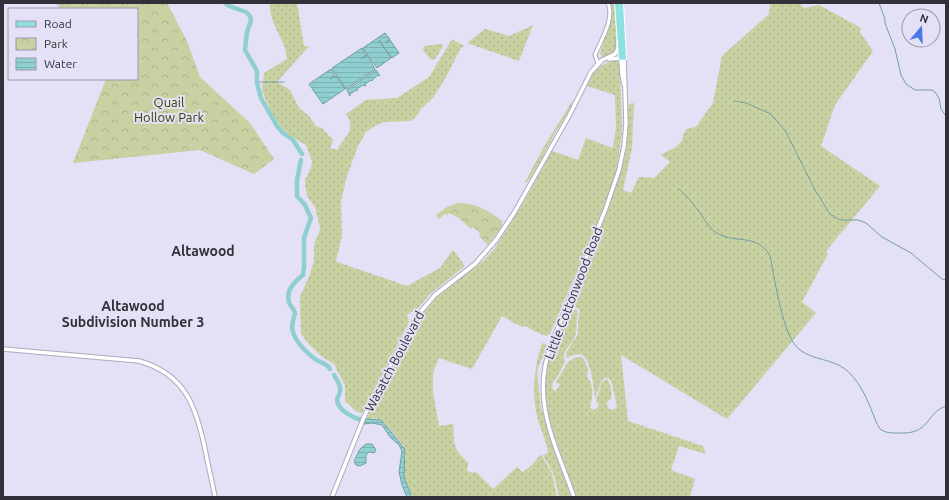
<svg xmlns="http://www.w3.org/2000/svg" width="949" height="500" viewBox="0 0 949 500" font-family="Ubuntu,sans-serif">
	<style>
		.grass { fill: url(#grass-dots) }
		.park { fill: url(#park-crowns) }
		.water { fill: url(#water-rules); stroke: #73a0a3 }
		.lines { fill: none; stroke-linecap: round; stroke-linejoin: round }
		.stream { stroke: #73a0a3; stroke-width: 1 }
		.river { stroke: #8fcfd0; stroke-width: 4.5 }
		.tertiary-casing { stroke: #ada9bd; stroke-width: 5 }
		.secondary-casing { stroke: #ada9bd; stroke-width: 5.5 }
		.primary-casing { stroke: #fff; stroke-width: 6 }
		.tertiary { stroke: #fff; stroke-width: 3 }
		.secondary { stroke: #fff; stroke-width: 3.5 }
		.primary { stroke: #8ce0e0; stroke-width: 4 }
		.labels { text-anchor: middle; stroke-width: 4; stroke-linejoin: round; paint-order: stroke }
		.park-label { font-size: 13px; fill: #383f06; stroke: #e4e0f5 }
		.street-label { font-size: 13px; fill: #323139; stroke: #e4e0f5 }
		.neighbourhood-label { font-size: 14px; font-weight: bold; fill: #323139; stroke: #e4e0f5 }
	</style>
	<defs>
		<pattern id="grass-dots" width="8" height="8" patternUnits="userSpaceOnUse"><rect width="8" height="8" fill="#c7d1a2"/><path d="M2 2h.1M6 6h.1" fill="none" stroke="#abb48c" stroke-width="1.8" stroke-linecap="round"/></pattern>
		<pattern id="park-crowns" width="20" height="18" patternUnits="userSpaceOnUse"><rect width="20" height="18" fill="#c7d1a2"/><path d="M2 6a3 3 0 1 1 6 0M12 15a3 3 0 1 1 6 0" fill="none" stroke="#abb48c"/></pattern>
		<pattern id="water-rules" width="6" height="5" patternUnits="userSpaceOnUse"><rect width="6" height="5" fill="#8fcfd0"/><path d="M0 2.5h6" fill="none" stroke="#7cb2b3"/></pattern>
	</defs>
	<rect width="100%" height="100%" fill="#e4e0f5"/>
	<g class="grass">
		<path d="M270 3H297L304 46H309L277 82 290 90 299 108 309 116 316 126 322 128 333 140 330 148 337 150C345 135 357 131 346 114L366 100 397 98 429 77 452 39 464 46 461 48 446 77 433 98 421 109 416 117 411 121 384 122 373 127 366 132 358 146 347 176 341 201 342 236 336 261 337 262 407 286 440 268 452 251H454L465 266 429 295 418 308 407 315 409 322 362 413 357 412 346 402 345 400V386L334 364 321 356 305 340 301 333 300 297 310 274 314 261V244L319 233 320 228 315 207 307 196 305 185V180L311 168 312 161 306 145 290 136 282 128 273 116 262 91 264 73 287 59C286 53 285 47 283 43 277 30 269 18 270 3Z"/>
		<path d="M611 3H615L617 47C615 54 609 56 602 57L600 53 611 20Z"/>
		<path d="M770 3H799L804 8 819 5 861 28 860 32 873 51 835 105 821 146 880 186 826 251 828 254 802 302 816 313 727 419 621 355 628 421 703 446 706 454 679 446 671 470 695 479 690 497H575L546 409 544 385 546 371 551 349 563 319 565 316 576 309 578 313C575 321 578 329 575 336 571 348 561 348 565 362L556 379 553 382 552 389 556 391 560 384 556 382 568 362 576 357H580L584 359 588 369 587 377C594 384 593 397 590 406L591 409 594 410 599 406 596 400 602 382 607 379C611 384 612 392 611 399L607 402V407L611 410 616 408 617 406 612 384 609 378H606L602 380 595 398C594 388 591 359 582 355 577 353 572 356 567 358L566 353 578 334V320L580 310 576 307 569 310 567 309C587 259 610 210 624 159 630 141 625 121 629 104L634 103 632 148 623 190 631 193 639 177 654 178 670 162 661 155C670 149 684 146 683 134L685 132 687 129 696 127 713 103 722 56 769 14Z"/>
		<polygon points="533,25 519,61 467,43 485,29 509,36"/>
		<polygon points="442,44 443,46 436,58 433,60 430,59 423,50 424,46"/>
		<path d="M614 61H617L620 64 622 132 616 174 599 220 550 334 546 336 532 330 526 326 522 327 502 316 472 369 439 358 433 372V392L439 426 453 424C455 446 451 445 468 463L467 470 469 472 473 473 476 472 493 489 517 467 523 472 532 465 541 454 552 474 557 497H411L410 490 405 482 404 471 406 456 404 446 385 423 380 419 372 418 366 421 370 411 419 318 434 299 484 260 495 248 525 200 552 151 578 160 586 138 613 148 616 127 615 95 587 86C593 72 599 64 614 61Z"/>
		<path d="M573 100C570 111 561 123 555 133 546 149 538 168 527 182H525L545 145Z"/>
		<path d="M542 343 546 344C547 354 538 363 537 372L541 409 571 497H559L554 475 543 455 548 453C547 441 541 431 538 420 531 394 534 368 542 343Z"/>
	</g>
	<g class="park">
		<polygon points="60,3 167,3 187,41 200,77 250,123 274,159 254,174 200,150 73,163 106,79 137,79 137,9 58,9"/>
		<path d="M457 203C474 202 490 211 502 221V226L488 245 479 236 480 233 473 227 471 229 459 218 449 213 447 215 445 214 439 219 436 215 447 207Z"/>
	</g>
	<g class="water">
		<polygon points="385,33 390,39 386,42 390,40 399,53 392,58 379,40 391,58 377,68 363,48"/>
		<polygon points="362,48 366,55 361,59 367,55 375,69 346,89 332,68"/>
		<polygon points="331,69 335,75 330,79 336,76 345,89 323,104 309,84"/>
		<polygon points="376,70 380,76 378,75 373,79 372,81 371,80 365,84 366,86 363,85 357,89 357,91 356,90 350,94 350,96 347,90"/>
		<polygon points="366,419 381,420 383,422 404,448 405,451 404,477 410,492 411,497 407,497 402,485 399,472 402,451 399,445 390,437 382,425 372,423 364,424"/>
		<polygon points="366,444 372,444 376,450 374,453 369,452 366,455 366,463 360,466 356,465 354,461 360,449"/>
	</g>
	<g class="lines">
		<g class="stream">
			<polyline points="879,3 885,19 885,23 895,49 901,75 906,84 915,90 932,90 935,92 939,98 941,109 946,116"/>
			<polyline points="257,82 284,82"/>
			<polyline points="735,101 746,103 771,114 786,132 815,190 830,214 840,220 858,220 866,223 882,237 911,253 942,279 946,280"/>
			<path d="M679 189C684 194 690 199 694 205 701 213 707 226 715 232 734 245 757 232 770 256 775 278 782 337 800 350 813 360 832 359 845 369 857 378 866 396 871 409 874 416 876 423 880 429 885 433 892 433 898 433 931 435 925 413 946 406"/>
		</g>
		<g class="river">
			<polyline points="225,3 229,6 246,12 250,16 251,21 247,32 245,50 257,71 257,83 261,98 277,126 283,133 293,140 302,154"/>
			<path d="M301 160 297 180V196L305 205 311 218 304 238V267L303 275C295 281 285 290 289 302 290 306 294 309 295 313 294 318 292 323 292 328 294 340 306 352 315 359 320 363 327 363 330 369"/>
			<path d="M334 375C340 385 343 389 337 399 337 410 352 417 361 420"/>
		</g>
		<g class="tertiary-casing">
			<g id="tertiary">
				<polyline points="59,3 60,3"/>
				<path d="M598 63 595 55C601 40 615 19 608 3"/>
			</g>
		</g>
		<g class="secondary-casing">
			<g id="secondary">
				<polyline points="609,59 621,58 622,75 624,84"/>
				<path d="M3 349 139 361C185 374 196 406 205 449 208 465 212 481 215 497"/>
				<polyline points="332,497 364,417 382,381 417,316 435,295 475,264 496,240 514,213 569,116 591,72 602,60 615,54 618,49 618,39"/>
				<path d="M574 497C556 445 530 401 551 345L606 208 619 170 624 146 626 124 624 58"/>
			</g>
		</g>
		<g class="primary-casing">
			<g id="primary">
				<polyline points="617,3 621,58"/>
				<polyline points="621,3 624,58"/>
			</g>
		</g>
		<use href="#tertiary" class="tertiary"/>
		<use href="#secondary" class="secondary"/>
		<use href="#primary" class="primary"/>
	</g>
	<g class="labels">
		<g class="park-label">
			<text x="169" y="107">Quail<tspan x="169" dy="15">Hollow Park</tspan></text>
		</g>
		<g class="street-label">
			<text transform="translate(573 293) rotate(-69)" y="5">Little Cottonwood Road</text>
			<text transform="translate(394 361) rotate(-62)" y="5">Wasatch Boulevard</text>
		</g>
		<g class="neighbourhood-label">
			<text x="203" y="256">Altawood</text>
			<text x="133" y="311">Altawood<tspan x="133" dy="16">Subdivision Number 3</tspan></text>
		</g>
	</g>
	<rect width="949" height="500" fill="none" stroke="#323139" stroke-width="8"/>
	<rect x="8" y="8" width="130" height="72" fill="#e4e0f5" stroke="#9d9aaa"/>
	<rect x="16" y="21" width="20" height="6" fill="#8ce0e0" stroke="#9d9aaa"/>
	<text x="44" y="28" font-size="12" fill="#323139">Road</text>
	<rect x="16" y="38" width="20" height="12" fill="url(#park-crowns)" stroke="#9d9aaa"/>
	<text x="44" y="48" font-size="12" fill="#323139">Park</text>
	<rect x="16" y="58" width="20" height="12" fill="url(#water-rules)" stroke="#9d9aaa"/>
	<text x="44" y="68" font-size="12" fill="#323139">Water</text>
	<g transform="translate(921 28) rotate(19)"><circle r="19" fill="#e4e0f5" stroke="#9d9aaa"/>
	<path d="M0-3L7 15L0 10L-7 15Z" fill="#4977e9"/>
	<text y="-6" font-size="11" font-weight="bold" text-anchor="middle" fill="#323139">N</text>
	</g>
</svg>
